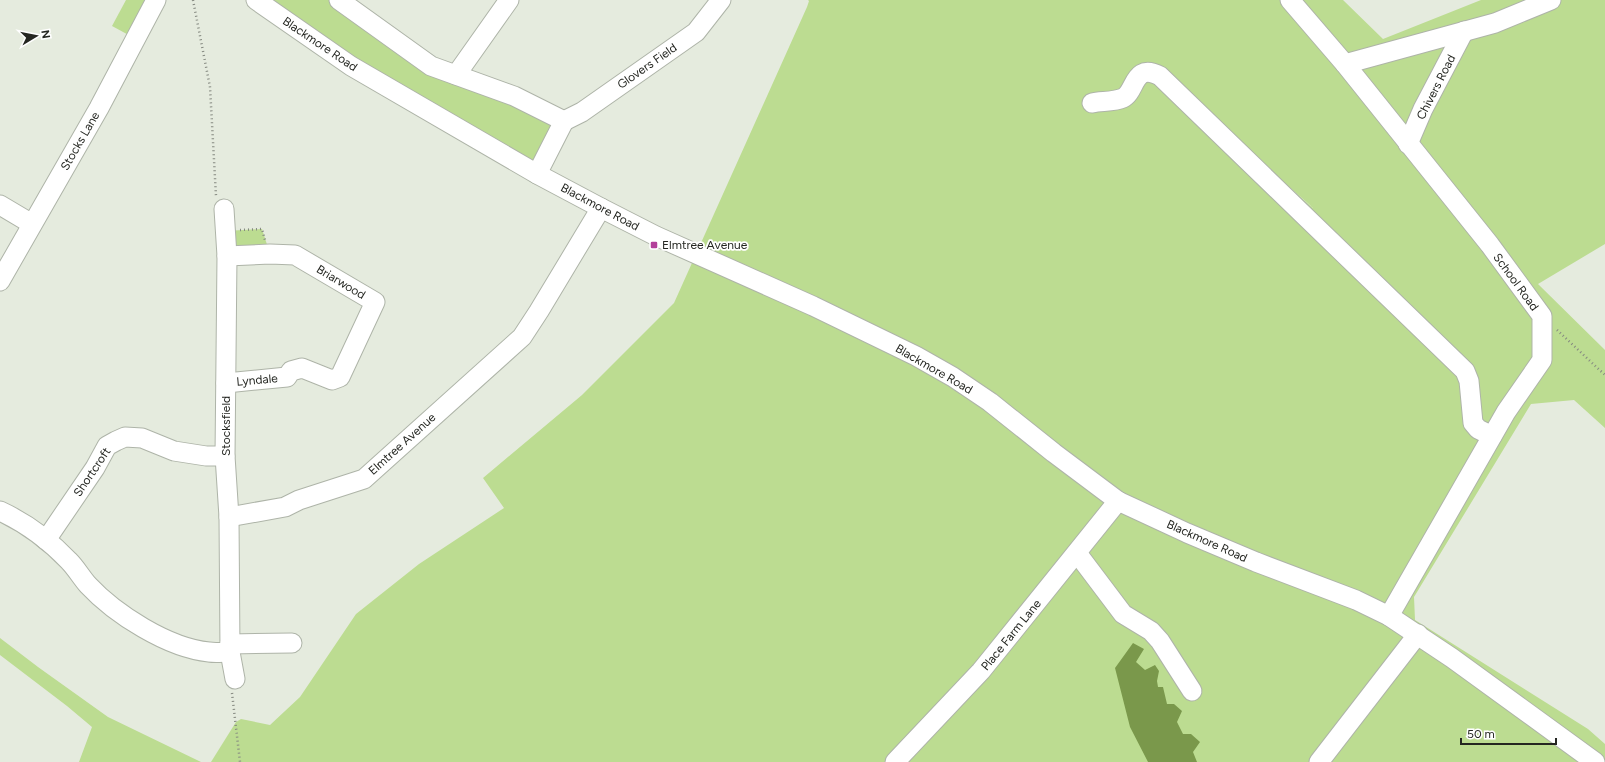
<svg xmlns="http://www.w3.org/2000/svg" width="1605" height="762" viewBox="0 0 1605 762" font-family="Figtree,sans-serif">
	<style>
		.green { fill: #bcdc91; fill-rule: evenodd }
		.water { fill: #7a984b }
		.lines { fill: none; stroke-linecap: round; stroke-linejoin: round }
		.minor-casing { stroke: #aeb4a8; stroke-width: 21 }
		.path { stroke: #858980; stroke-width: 2.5; stroke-dasharray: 1 3; stroke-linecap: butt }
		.minor { stroke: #fff; stroke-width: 19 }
		.poi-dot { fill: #b3409a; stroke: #fff; stroke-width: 1.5 }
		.labels { text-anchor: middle; stroke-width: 3.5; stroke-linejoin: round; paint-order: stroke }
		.street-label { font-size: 12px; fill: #242621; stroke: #fff }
		.poi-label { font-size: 12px; fill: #242621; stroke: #fff; text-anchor: start }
	</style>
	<rect width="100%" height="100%" fill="#e5ebde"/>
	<g class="green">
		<polygon points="126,0 156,0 136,39 112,26"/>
		<polygon points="256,0 339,0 407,49 564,121 537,174"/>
		<path d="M808 0H1343L1383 39 1481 0H1605V244L1538 284 1605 350V428L1574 400 1531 404 1414 597 1415 620 1588 729 1605 744V762H211L236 722 241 719 270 725 300 697 356 614 419 564 504 508 483 478 582 395 674 303 807 7 809 1ZM1249 152 1310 205 1313 208Z"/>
		<polygon points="262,229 270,254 227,256 225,231"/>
		<polygon points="0,638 38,667 108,717 201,762 79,762 92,727 67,706 0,655"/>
	</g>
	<polygon class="water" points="1133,643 1144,649 1136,662 1145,670 1155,665 1159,671 1157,681 1158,687 1163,687 1167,704 1174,704 1182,711 1177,722 1183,734 1191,734 1200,742 1193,752 1197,762 1148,762 1130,727 1115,668"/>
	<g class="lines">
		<g class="minor-casing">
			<g id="minor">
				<polyline points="256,0 351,66 537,174 601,208 656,236 813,306 916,356 953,377 990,402 1054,453 1118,501 1187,533 1256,562 1356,600 1389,616 1452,658 1595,762"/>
				<polyline points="339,0 431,66 514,96 564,121 537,174"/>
				<polyline points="1290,0 1345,64 1490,245 1542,316 1542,360 1506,412 1389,616"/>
				<polyline points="1345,64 1495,23 1551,0"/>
				<polyline points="456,75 509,0"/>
				<path d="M1092 103C1101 101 1114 102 1123 98 1136 92 1133 62 1160 76L1465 371 1469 381 1473 423 1478 429 1492 436"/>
				<polyline points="564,121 582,112 696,32 721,0"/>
				<polyline points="1408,144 1423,109 1464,31"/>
				<polyline points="0,205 32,224"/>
				<polyline points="224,209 227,256 225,456 229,517 230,652 235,679"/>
				<polyline points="0,281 99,108 156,0"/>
				<polyline points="226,383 287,377 291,371 302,368 332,380 340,377 375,302 295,255 270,254 227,256"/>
				<path d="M0 511C26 523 49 540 69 561 76 568 81 577 88 585 115 614 168 648 209 652 216 653 223 652 230 652"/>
				<polyline points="229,517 285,507 299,500 364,479 522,337 539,311 601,208"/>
				<polyline points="46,540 95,468 107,446 116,441 125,437 142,438 174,451 206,456 225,456"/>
				<polyline points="1077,553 1123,614 1151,631 1160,641 1192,691"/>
				<polyline points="230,644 292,643"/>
				<polyline points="895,762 981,671 1118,501"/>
				<polyline points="1319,762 1418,634"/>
			</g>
		</g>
		<g class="path">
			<polyline points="193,0 210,87 216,196"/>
			<polyline points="240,230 262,229 265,240"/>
			<polyline points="1557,330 1605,375"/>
			<polyline points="232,693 240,762"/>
		</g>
		<use href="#minor" class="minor"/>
	</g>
	<rect class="poi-dot" x="650" y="241" width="8" height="8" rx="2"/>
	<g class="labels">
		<g class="street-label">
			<text transform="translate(320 44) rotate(34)" y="4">Blackmore Road</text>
			<text transform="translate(647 66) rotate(-35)" y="4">Glovers Field</text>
			<text transform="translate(1436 87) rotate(-63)" y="4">Chivers Road</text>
			<text transform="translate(80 141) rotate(-60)" y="4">Stocks Lane</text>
			<text transform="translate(600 207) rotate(28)" y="4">Blackmore Road</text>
			<text transform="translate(341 282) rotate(31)" y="4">Briarwood</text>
			<text transform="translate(1516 282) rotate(54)" y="4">School Road</text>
			<text transform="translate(934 369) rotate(30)" y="4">Blackmore Road</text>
			<text transform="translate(257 380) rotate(-5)" y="4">Lyndale</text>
			<text transform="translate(226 426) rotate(-90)" y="4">Stocksfield</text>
			<text transform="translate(402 444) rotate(-42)" y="4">Elmtree Avenue</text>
			<text transform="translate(92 472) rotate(-56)" y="4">Shortcroft</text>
			<text transform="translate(1207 541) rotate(24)" y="4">Blackmore Road</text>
			<text transform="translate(1011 635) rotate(-51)" y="4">Place Farm Lane</text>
		</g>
		<g class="poi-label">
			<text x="662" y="249">Elmtree Avenue</text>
		</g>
	</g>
	<g transform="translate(36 36) rotate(80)" stroke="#ffffff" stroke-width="3" paint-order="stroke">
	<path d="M0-3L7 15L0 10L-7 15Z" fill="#242621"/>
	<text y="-6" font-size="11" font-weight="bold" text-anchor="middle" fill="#242621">N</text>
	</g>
	<path d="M1461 738v6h95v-6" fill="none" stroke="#242621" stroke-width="2"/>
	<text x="1467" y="738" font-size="12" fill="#242621" stroke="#ffffff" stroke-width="3" paint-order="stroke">50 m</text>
</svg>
